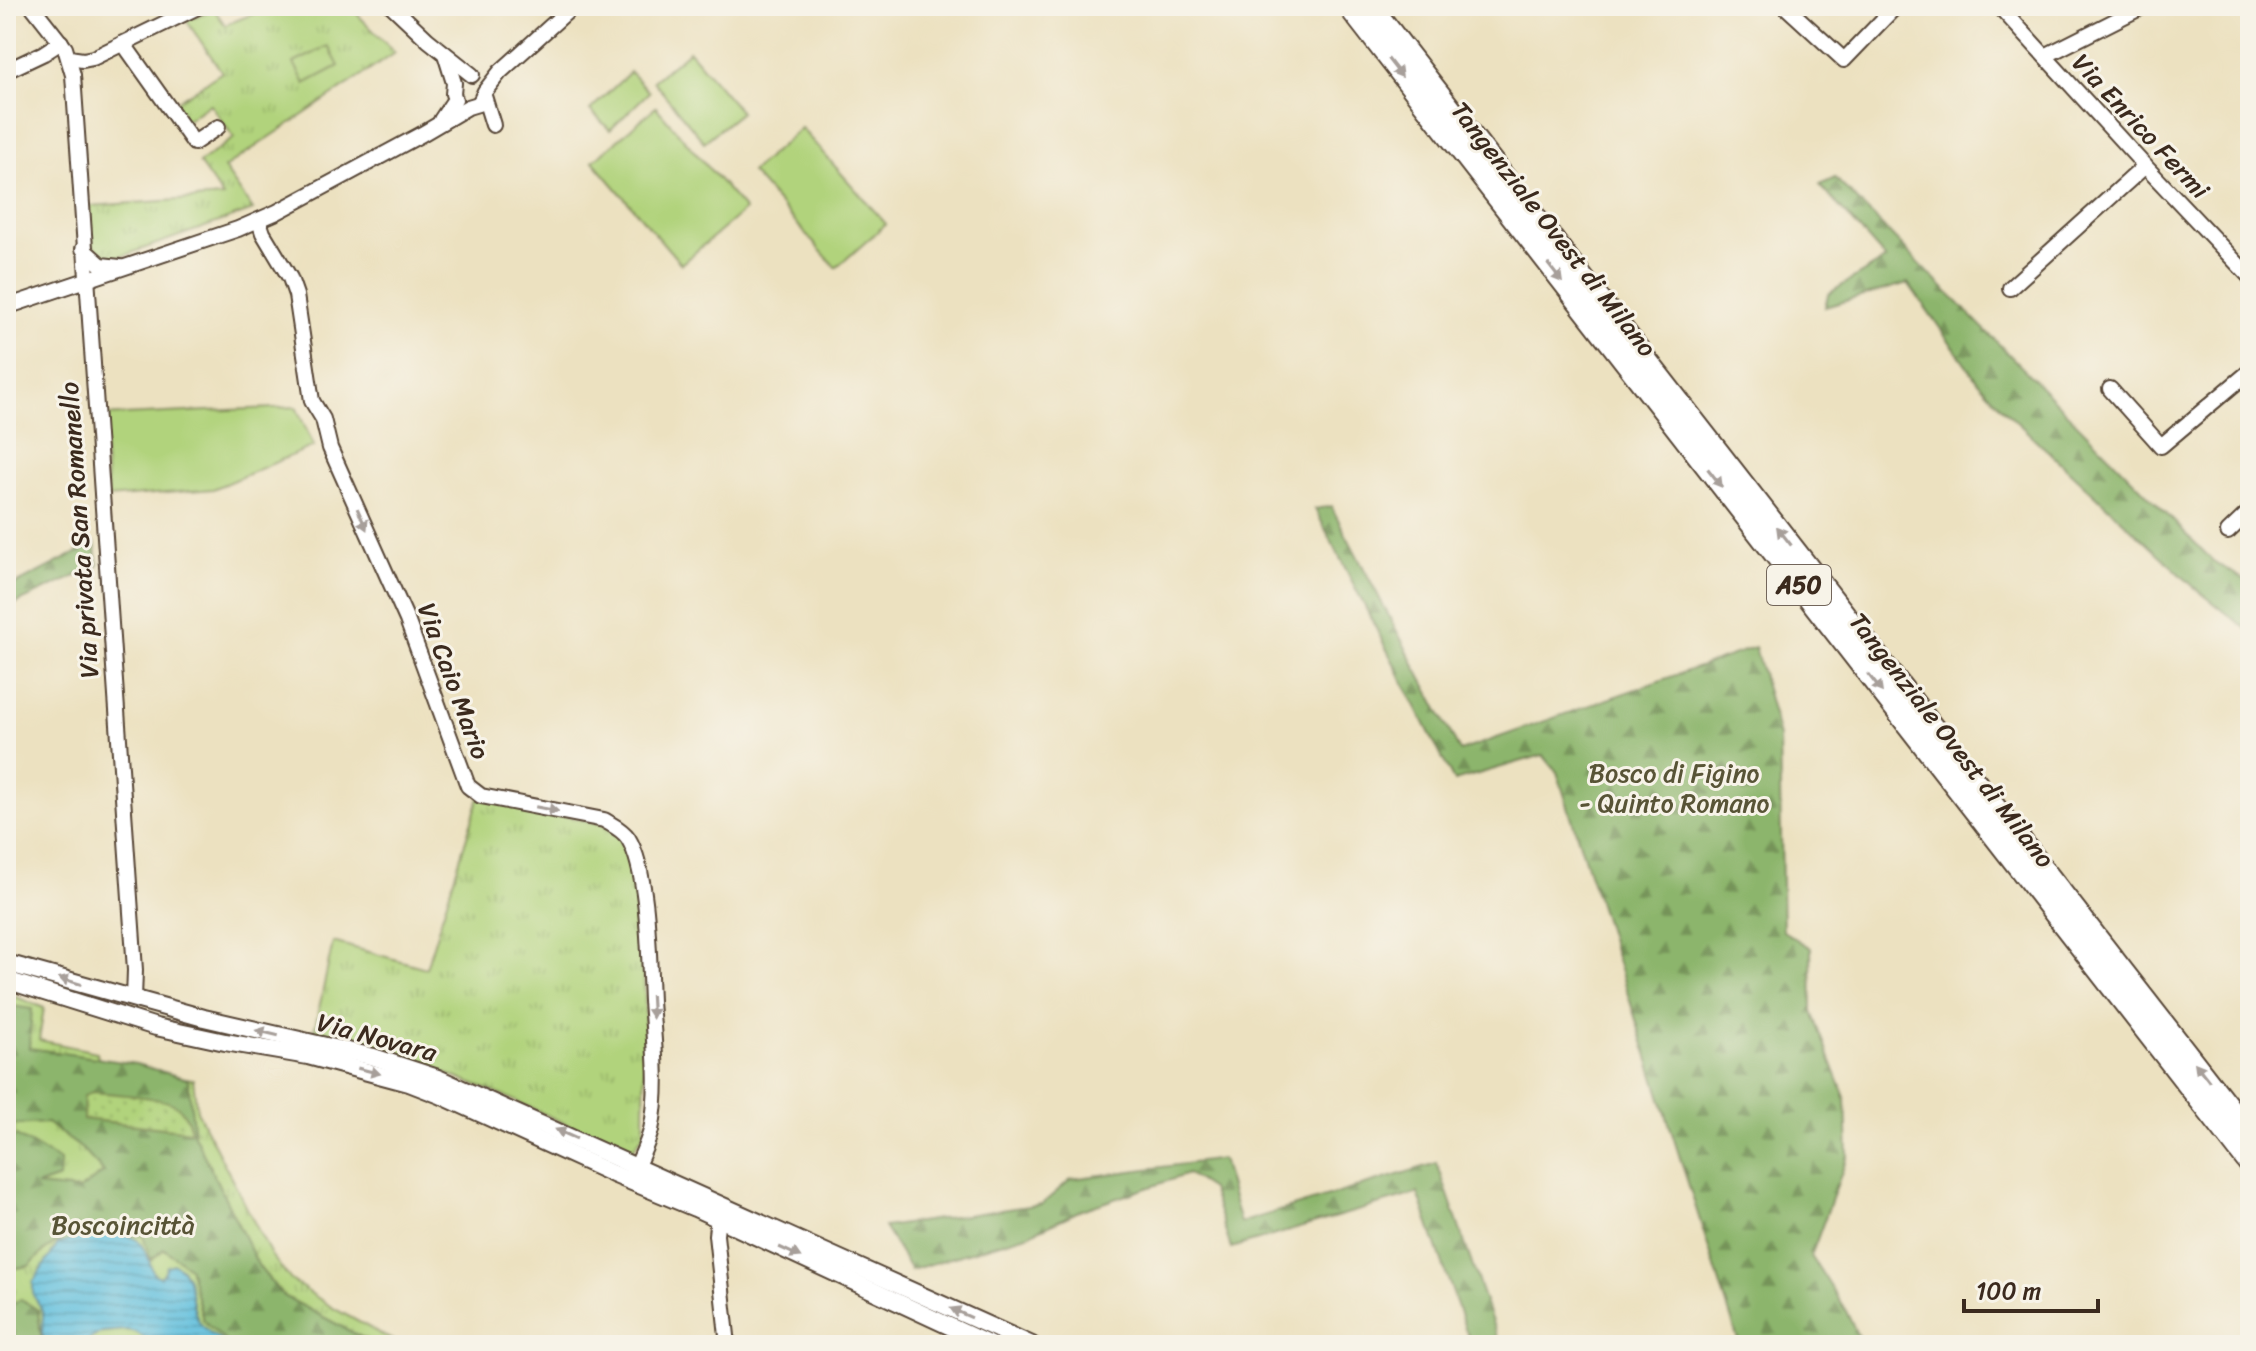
<svg xmlns="http://www.w3.org/2000/svg" width="2256" height="1351" viewBox="0 0 2256 1351" font-family="Sriracha,sans-serif">
	<style>
		.grass { fill: url(#grass-tufts); stroke: #767e4d; stroke-width: 2 }
		.forest { fill: url(#forest-firs); stroke: #647045; stroke-width: 2 }
		.garden { fill: url(#garden-dots); stroke: #767e4d; stroke-width: 2 }
		.pitch { fill: #b1d37c; stroke: #767e4d; stroke-width: 2 }
		.water { fill: url(#water-rules); stroke: #4e757e; stroke-width: 2 }
		.lines { fill: none; stroke-linecap: round; stroke-linejoin: round }
		.minor-casing { stroke: #564536; stroke-width: 18 }
		.major-casing { stroke: #564536; stroke-width: 20 }
		.highway-casing { stroke: #564536; stroke-width: 24 }
		.minor { stroke: #fff; stroke-width: 14 }
		.major { stroke: #fff; stroke-width: 16 }
		.highway { stroke: #fff; stroke-width: 20 }
		.oneway { fill: #a79f9a }
		.labels { text-anchor: middle; stroke-width: 6; stroke-linejoin: round; paint-order: stroke }
		.shield { fill: #f7f3e8; stroke: #73665b; stroke-width: 2 }
		.shield-label { font-size: 24px; font-weight: bold; fill: #3b2a1e }
		.street-label { font-size: 26px; fill: #3b2a1e; stroke: #f7f3e8 }
		.park-label { font-size: 26px; fill: #585436; stroke: #f7f3e8 }
	</style>
	<defs>
		<pattern id="grass-tufts" width="24" height="20" patternUnits="userSpaceOnUse" patternTransform="scale(2)"><rect width="24" height="20" fill="#b1d37c"/><path d="M3 7l-1-3M5 7V3M7 7l1-3M15 17l-1-3M17 17v-4M19 17l1-3" fill="none" stroke="#99b56b"/></pattern>
		<pattern id="forest-firs" width="22" height="20" patternUnits="userSpaceOnUse" patternTransform="scale(2)"><rect width="22" height="20" fill="#8cb56c"/><path d="M5 1l3.5 6h-7zM16 11l3.5 6h-7z" fill="#749358"/></pattern>
		<pattern id="garden-dots" width="8" height="8" patternUnits="userSpaceOnUse" patternTransform="scale(2)"><rect width="8" height="8" fill="#b1d37c"/><path d="M2 2h.1M6 6h.1" fill="none" stroke="#99b56b" stroke-width="1.8" stroke-linecap="round"/></pattern>
		<pattern id="water-rules" width="6" height="5" patternUnits="userSpaceOnUse" patternTransform="scale(2)"><rect width="6" height="5" fill="#60c0de"/><path d="M0 2.5h6" fill="none" stroke="#509cb3"/></pattern>
	</defs>
	<rect width="100%" height="100%" fill="#f7f3e8"/>
	<filter id="ink" filterUnits="userSpaceOnUse"><feTurbulence type="fractalNoise" baseFrequency=".0125" numOctaves="2"/><feDisplacementMap in="SourceGraphic" scale="16" xChannelSelector="R" yChannelSelector="G"/><feConvolveMatrix kernelMatrix="1 2 1 2 8 2 1 2 1" color-interpolation-filters="sRGB"/></filter>
	<filter id="wash" filterUnits="userSpaceOnUse"><feTurbulence type="fractalNoise" baseFrequency=".006" numOctaves="4" result="noise"/><feDisplacementMap in="SourceGraphic" scale="32" xChannelSelector="R" yChannelSelector="G"/><feGaussianBlur stdDeviation="1.8" result="paint"/><feColorMatrix in="noise" values="0 0 0 0 0 0 0 0 0 0 0 0 0 0 0 0 0 1.4 0 .05"/><feComposite in="paint" operator="in"/></filter>
	<g filter="url(#wash)">
		<rect width="100%" height="100%" fill="#ece1c0"/>
		<g class="grass">
			<polygon points="273,6 351,6 359,16 395,53 224,168 253,210 114,259 103,257 93,245 90,206 223,197 199,163 234,138 210,104 186,121 173,104 222,72 186,20 214,9 225,25"/>
			<polygon points="479,798 607,825 622,835 638,902 645,996 644,1134 630,1153 509,1098 426,1066 313,1037 333,942 426,968"/>
			<polygon points="6,993 44,1008 39,1040 97,1052 101,1088 155,1073 193,1079 197,1111 271,1255 291,1280 333,1308 401,1345 6,1345"/>
		</g>
		<g class="forest">
			<polygon points="1835,178 2213,561 2250,583 2250,632 2194,587 2008,414 1977,380 1908,283 1825,307 1828,294 1886,259 1820,185"/>
			<polygon points="1331,506 1460,751 1755,647 1779,737 1783,931 1811,948 1812,1012 1846,1100 1848,1155 1811,1256 1846,1311 1862,1345 1736,1345 1739,1343 1557,772 1543,755 1454,781 1315,509"/>
			<polygon points="95,543 98,566 6,608 6,589"/>
			<polygon points="6,1005 32,1009 29,1048 136,1064 188,1079 194,1135 259,1267 282,1295 376,1345 227,1343 203,1320 189,1267 164,1249 151,1260 143,1236 111,1230 73,1231 43,1252 29,1266 11,1269 6,1264 6,1141 16,1136 60,1161 59,1178 36,1186 79,1190 104,1172 82,1149 47,1123 11,1125 6,1127"/>
			<polygon points="1222,1159 1240,1223 1437,1163 1500,1345 1471,1345 1418,1193 1231,1248 1211,1189 1188,1174 1079,1211 1030,1234 911,1270 884,1227 1042,1204 1071,1179"/>
			<polygon points="21,1299 38,1310 42,1345 6,1345 6,1309"/>
		</g>
		<path class="garden" d="M92 1092C109 1093 162 1097 175 1105 184 1111 190 1122 191 1131L83 1119 84 1096Z"/>
		<g class="pitch">
			<polygon points="328,46 339,66 305,84 294,63"/>
			<polygon points="689,51 741,112 704,142 653,81"/>
			<polygon points="630,72 649,92 610,130 590,110"/>
			<polygon points="656,107 745,210 681,264 593,161"/>
			<polygon points="801,128 886,224 836,268 751,172"/>
			<polygon points="296,407 314,446 213,489 108,498 102,416"/>
		</g>
		<path class="water" d="M83 1236C98 1235 130 1230 140 1243 147 1252 150 1264 154 1274L160 1277 164 1273 167 1266 174 1264C197 1275 187 1304 200 1323 206 1331 218 1338 226 1345H154L136 1332 126 1330 102 1332 87 1341 75 1345H46L42 1333 43 1315 40 1306 33 1295V1282L58 1244Z"/>
	</g>
	<g filter="url(#ink)">
		<g class="lines">
			<g class="minor-casing">
				<g id="minor">
					<polyline points="32,6 65,48 73,75 135,970 134,999"/>
					<polyline points="392,6 428,40 472,75"/>
					<polyline points="1785,6 1844,60 1896,6"/>
					<polyline points="1999,6 2145,166 2250,277"/>
					<polyline points="123,43 194,143 218,127"/>
					<polyline points="2045,56 2144,6"/>
					<polyline points="69,58 83,60 93,58 200,6"/>
					<polyline points="6,71 44,53 61,42"/>
					<polyline points="484,96 493,125"/>
					<polyline points="441,120 455,99 453,94 454,83 445,54"/>
					<path d="M259 221 263 233 290 278 296 295 312 401 323 419 330 448 407 620 468 786 481 796 604 820C612 825 622 829 628 838 649 872 649 960 651 1001 654 1044 660 1089 651 1130 647 1146 639 1161 632 1176"/>
					<polyline points="83,249 101,265 120,267"/>
					<polyline points="2010,288 2145,166"/>
					<polyline points="6,307 238,229 277,212 422,134 468,107 478,104 481,100 485,91 500,72 573,6"/>
					<polyline points="2110,389 2161,446 2250,371"/>
					<polyline points="2228,532 2250,511"/>
					<polyline points="719,1208 716,1235 728,1345"/>
				</g>
			</g>
			<g class="major-casing">
				<g id="major">
					<polyline points="6,963 204,1018 374,1057 438,1078 1032,1345"/>
					<polyline points="6,980 156,1027 225,1042 308,1056 409,1083 440,1095 613,1174 695,1208 990,1345"/>
				</g>
			</g>
			<g class="highway-casing">
				<g id="highway">
					<polyline points="1348,6 2250,1165"/>
					<polyline points="1371,6 2250,1134"/>
				</g>
			</g>
			<use href="#minor" class="minor"/>
			<use href="#major" class="major"/>
			<use href="#highway" class="highway"/>
		</g>
		<defs><path id="oneway-solid" d="M-6-.8H1V-3.2L6.5 0L1 3.2V.8H-6Z" transform="scale(2)"/></defs>
		<g class="oneway">
			<use href="#oneway-solid" transform="translate(1395 68) rotate(52)"/>
			<use href="#oneway-solid" transform="translate(1555 273) rotate(52)"/>
			<use href="#oneway-solid" transform="translate(1715 478) rotate(52)"/>
			<use href="#oneway-solid" transform="translate(362 519) rotate(66)"/>
			<use href="#oneway-solid" transform="translate(1784 536) rotate(-128)"/>
			<use href="#oneway-solid" transform="translate(1875 683) rotate(52)"/>
			<use href="#oneway-solid" transform="translate(547 809) rotate(11)"/>
			<use href="#oneway-solid" transform="translate(70 981) rotate(-163)"/>
			<use href="#oneway-solid" transform="translate(652 1007) rotate(87)"/>
			<use href="#oneway-solid" transform="translate(267 1033) rotate(-167)"/>
			<use href="#oneway-solid" transform="translate(369 1071) rotate(14)"/>
			<use href="#oneway-solid" transform="translate(2202 1072) rotate(-128)"/>
			<use href="#oneway-solid" transform="translate(566 1134) rotate(-156)"/>
			<use href="#oneway-solid" transform="translate(790 1252) rotate(25)"/>
			<use href="#oneway-solid" transform="translate(961 1313) rotate(-156)"/>
		</g>
	</g>
	<g class="labels">
		<rect class="shield" x="1767" y="565" width="64" height="40" rx="6"/>
		<g class="shield-label">
			<text x="1799" y="593">A50</text>
		</g>
		<g class="street-label">
			<text transform="translate(2141 126) rotate(47)" y="9">Via Enrico Fermi</text>
			<text transform="translate(1554 229) rotate(52)" y="9">Tangenziale Ovest di Milano</text>
			<text transform="translate(79 530) rotate(-94)" y="9">Via privata San Romanello</text>
			<text transform="translate(454 681) rotate(70)" y="9">Via Caio Mario</text>
			<text transform="translate(1952 740) rotate(52)" y="9">Tangenziale Ovest di Milano</text>
			<text transform="translate(377 1037) rotate(15)" y="9">Via Novara</text>
		</g>
		<g class="park-label">
			<text x="1674" y="782">Bosco di Figino<tspan x="1674" dy="30">- Quinto Romano</tspan></text>
			<text x="123" y="1234">Boscoincittà</text>
		</g>
	</g>
	<rect width="2256" height="1351" fill="none" stroke="#f7f3e8" stroke-width="32"/>
	<path d="M1964 1299v12h134v-12" fill="none" stroke="#3b2a1e" stroke-width="4"/>
	<text x="1976" y="1299" font-size="24" fill="#3b2a1e" stroke="#f7f3e8" stroke-width="6" paint-order="stroke">100 m</text>
</svg>
